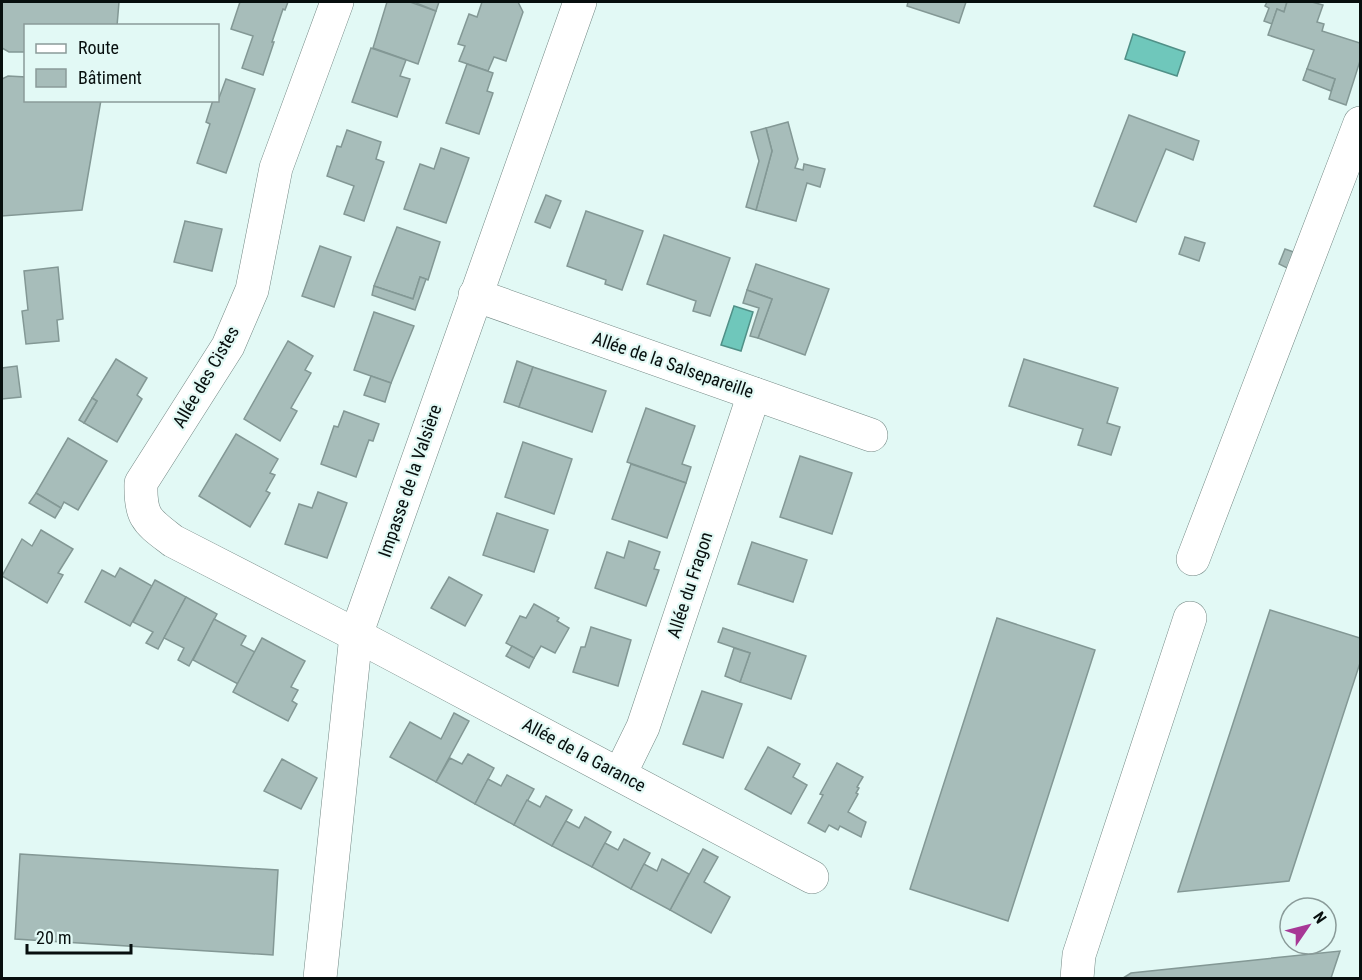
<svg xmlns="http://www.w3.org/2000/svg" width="1362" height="980" viewBox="0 0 1362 980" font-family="'Roboto Condensed',sans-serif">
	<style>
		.water { fill: #6fc7bb; stroke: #509087; stroke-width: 1.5 }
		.building { fill: #a7bdba; stroke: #839895; stroke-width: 1.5 }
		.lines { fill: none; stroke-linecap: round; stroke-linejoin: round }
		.minor-casing { stroke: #728783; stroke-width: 34 }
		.minor { stroke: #fff; stroke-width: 33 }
		.labels { text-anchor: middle; stroke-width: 4.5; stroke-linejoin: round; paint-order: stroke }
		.street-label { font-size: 18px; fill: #070f0e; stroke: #e2f9f5 }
	</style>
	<rect width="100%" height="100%" fill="#e2f9f5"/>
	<g class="water">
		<polygon points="1133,34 1185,52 1177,76 1125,59"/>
		<polygon points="734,306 753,312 741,351 721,345"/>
	</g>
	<g class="building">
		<polygon points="2,2 119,2 117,26 26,26 26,52 9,52 2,48"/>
		<polygon points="240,2 288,2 285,10 283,9 272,42 274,42 263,75 242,68 253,36 231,29"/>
		<polygon points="387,2 410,2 436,11 418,64 373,48"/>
		<polygon points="416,2 439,2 436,11 416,3"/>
		<polygon points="482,2 518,2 523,12 506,61 494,57 488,71 459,61 465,46 458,44 469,14 477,17"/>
		<polygon points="908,2 966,2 959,23 907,6"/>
		<polygon points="1267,2 1287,2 1284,12 1277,9 1272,24 1264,21 1269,8 1265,6"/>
		<polygon points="1287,2 1312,2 1323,5 1317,22 1324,24 1322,31 1360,43 1360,61 1346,105 1329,99 1335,79 1307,69 1314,50 1268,35 1277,9 1284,12"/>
		<polygon points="371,48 406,60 400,76 410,79 397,117 352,102"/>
		<polygon points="467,64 493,73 487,91 493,93 479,134 446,123"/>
		<polygon points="1307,69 1335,79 1331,91 1303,80"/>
		<polygon points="8,76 26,77 26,100 101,100 82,210 2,216 2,79"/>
		<polygon points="226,79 255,89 226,173 197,163 210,124 206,122 213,100 218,100 218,97 219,98"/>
		<polygon points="1129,115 1199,141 1193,160 1166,149 1136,222 1094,206"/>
		<polygon points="788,122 798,159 795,168 803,170 804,164 825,169 820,187 807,183 796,221 756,210 772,151 766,128"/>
		<polygon points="766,128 772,151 756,210 746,207 759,161 751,132"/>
		<polygon points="347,130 381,142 376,159 384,162 364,221 344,214 354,186 327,176 337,146 341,147"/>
		<polygon points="441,148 469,158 446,223 404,209 420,164 434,169"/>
		<polygon points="546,195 561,201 550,228 535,222"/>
		<polygon points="586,211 643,231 622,290 605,284 606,280 567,266"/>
		<polygon points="185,221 222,229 212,271 174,262"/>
		<polygon points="397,227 440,242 428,280 420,277 413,299 374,286"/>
		<polygon points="664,235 730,258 710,316 693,311 696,301 647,284"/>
		<polygon points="1185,237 1205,243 1199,261 1179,254"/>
		<polygon points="320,246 351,257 334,307 302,296"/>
		<polygon points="1285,249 1305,256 1287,268 1279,264"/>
		<polygon points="756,264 829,289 805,355 758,338 772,299 747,290"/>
		<polygon points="58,267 63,319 57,320 59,341 26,344 22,311 28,310 24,271"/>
		<polygon points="420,277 426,279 415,310 372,295 374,286 413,299"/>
		<polygon points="747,290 772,299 758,338 750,336 759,308 743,303"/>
		<polygon points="374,312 414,326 391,383 354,370"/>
		<polygon points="288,341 313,356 305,370 311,373 291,408 297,411 280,441 244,419"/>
		<polygon points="116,359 147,378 137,395 142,399 117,442 84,423 97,401 92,398"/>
		<polygon points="1024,359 1118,388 1107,423 1120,427 1111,455 1078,445 1083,429 1009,406"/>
		<polygon points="517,361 533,367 519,407 504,402"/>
		<polygon points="17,366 21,397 2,399 2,368"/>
		<polygon points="533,367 606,391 592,432 519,407"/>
		<polygon points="371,376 391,383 385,402 364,395"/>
		<polygon points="92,398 97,401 84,423 79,420"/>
		<polygon points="646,408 695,426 682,464 691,467 686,483 627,462"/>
		<polygon points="344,411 379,424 373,441 369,440 356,477 321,464 334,426 338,427"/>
		<polygon points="236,434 278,459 270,473 275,475 266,491 270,493 250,527 199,496"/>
		<polygon points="68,438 107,461 78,510 64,502 61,508 36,493"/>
		<polygon points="523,442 572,459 554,514 505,497"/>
		<polygon points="800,456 852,473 832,534 780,517"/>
		<polygon points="631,464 686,483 667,538 612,519"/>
		<polygon points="318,492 347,503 327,558 285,544 299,504 312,508"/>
		<polygon points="36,493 61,508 55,518 29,503"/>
		<polygon points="497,513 548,530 534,572 483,555"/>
		<polygon points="41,530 73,549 58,573 63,575 47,603 2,576 22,539 32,546"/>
		<polygon points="629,541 660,552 654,569 659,570 646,606 595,588 607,552 624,558"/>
		<polygon points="752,542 807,560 793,602 738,584"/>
		<polygon points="120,568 152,586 130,626 85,602 102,570 115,577"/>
		<polygon points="449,577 482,595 465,626 431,608"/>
		<polygon points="155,580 186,597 158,649 146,643 153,632 133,622"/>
		<polygon points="186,597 217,614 189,666 178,660 184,648 164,638"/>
		<polygon points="534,604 559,618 557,621 569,628 555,653 541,646 534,658 506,643 520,616 526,618"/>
		<polygon points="1270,610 1360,638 1360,663 1289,881 1178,892"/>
		<polygon points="997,618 1095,650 1008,921 910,889"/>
		<polygon points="214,619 246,636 241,645 255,652 238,684 193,660"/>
		<polygon points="591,627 631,640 618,686 573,672 581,647 585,647"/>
		<polygon points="723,628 806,656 791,699 740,682 750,653 718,642"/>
		<polygon points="262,638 305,661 291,687 298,690 292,701 297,704 288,721 233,692"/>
		<polygon points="512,646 534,658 529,668 506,656"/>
		<polygon points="734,648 750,653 740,682 725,676"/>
		<polygon points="702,691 742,704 723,758 683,744"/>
		<polygon points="454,713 469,721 436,782 390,757 410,722 441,739"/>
		<polygon points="768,747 800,764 793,777 807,785 791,814 745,789"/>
		<polygon points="468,754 494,768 475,804 436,782 450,758 462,764"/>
		<polygon points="282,759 317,778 301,809 264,791"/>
		<polygon points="837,763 863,777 857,787 859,788 856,793 858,794 848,812 866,822 861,837 840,826 838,830 829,825 825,832 808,823 823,795 820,794"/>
		<polygon points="507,775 534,789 514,825 475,804 488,779 501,786"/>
		<polygon points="546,796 572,810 552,846 514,825 527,800 540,807"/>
		<polygon points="585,817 611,832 592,867 552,846 566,821 579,828"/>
		<polygon points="624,839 650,853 631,889 592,867 605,843 618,850"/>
		<polygon points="703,849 718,857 704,882 730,897 711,933 670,910"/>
		<polygon points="20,854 278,870 273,955 15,939"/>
		<polygon points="662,859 689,874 670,910 631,889 644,864 657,871"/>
		<polygon points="1340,951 1331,978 1123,978 1131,973"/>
	</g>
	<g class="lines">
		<g class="minor-casing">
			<g id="minor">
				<path d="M337 2 276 168 252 290 228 346 141 483C140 518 147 521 173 541L356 635 812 877"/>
				<polyline points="475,295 871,435"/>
				<polyline points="1193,559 1360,123"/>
				<polyline points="620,774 643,727 754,394"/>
				<polyline points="320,978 356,635 580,2"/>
				<polyline points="1077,978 1079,955 1190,618"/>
			</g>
		</g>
		<use href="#minor" class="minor"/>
	</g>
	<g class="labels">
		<g class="street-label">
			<text transform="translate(673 365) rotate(19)" y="6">Allée de la Salsepareille</text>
			<text transform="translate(206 377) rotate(-60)" y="6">Allée des Cistes</text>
			<text transform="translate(410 481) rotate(-71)" y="6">Impasse de la Valsière</text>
			<text transform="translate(690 585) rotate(-72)" y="6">Allée du Fragon</text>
			<text transform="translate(584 755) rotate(28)" y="6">Allée de la Garance</text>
		</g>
	</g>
	<rect width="1362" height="980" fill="none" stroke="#070f0e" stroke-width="6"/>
	<rect x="24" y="24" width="195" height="78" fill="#e2f9f5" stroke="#8a9b99" stroke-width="1.5"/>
	<rect x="36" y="44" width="30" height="9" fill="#ffffff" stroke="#8a9b99" stroke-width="1.5"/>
	<text x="78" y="54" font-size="18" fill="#070f0e">Route</text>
	<rect x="36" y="69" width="30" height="18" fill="#a7bdba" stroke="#8a9b99" stroke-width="1.5"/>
	<text x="78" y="84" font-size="18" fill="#070f0e">Bâtiment</text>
	<g transform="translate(1308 926) rotate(55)"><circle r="28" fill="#e2f9f5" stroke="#8a9b99" stroke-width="1.5"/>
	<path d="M0-4.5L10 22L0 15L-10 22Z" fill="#a73896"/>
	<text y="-9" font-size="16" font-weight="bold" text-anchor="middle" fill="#070f0e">N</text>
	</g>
	<path d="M27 944v9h104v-9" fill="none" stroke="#070f0e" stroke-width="3"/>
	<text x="36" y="944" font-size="18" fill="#070f0e" stroke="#e2f9f5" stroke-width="4.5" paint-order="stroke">20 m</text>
</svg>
